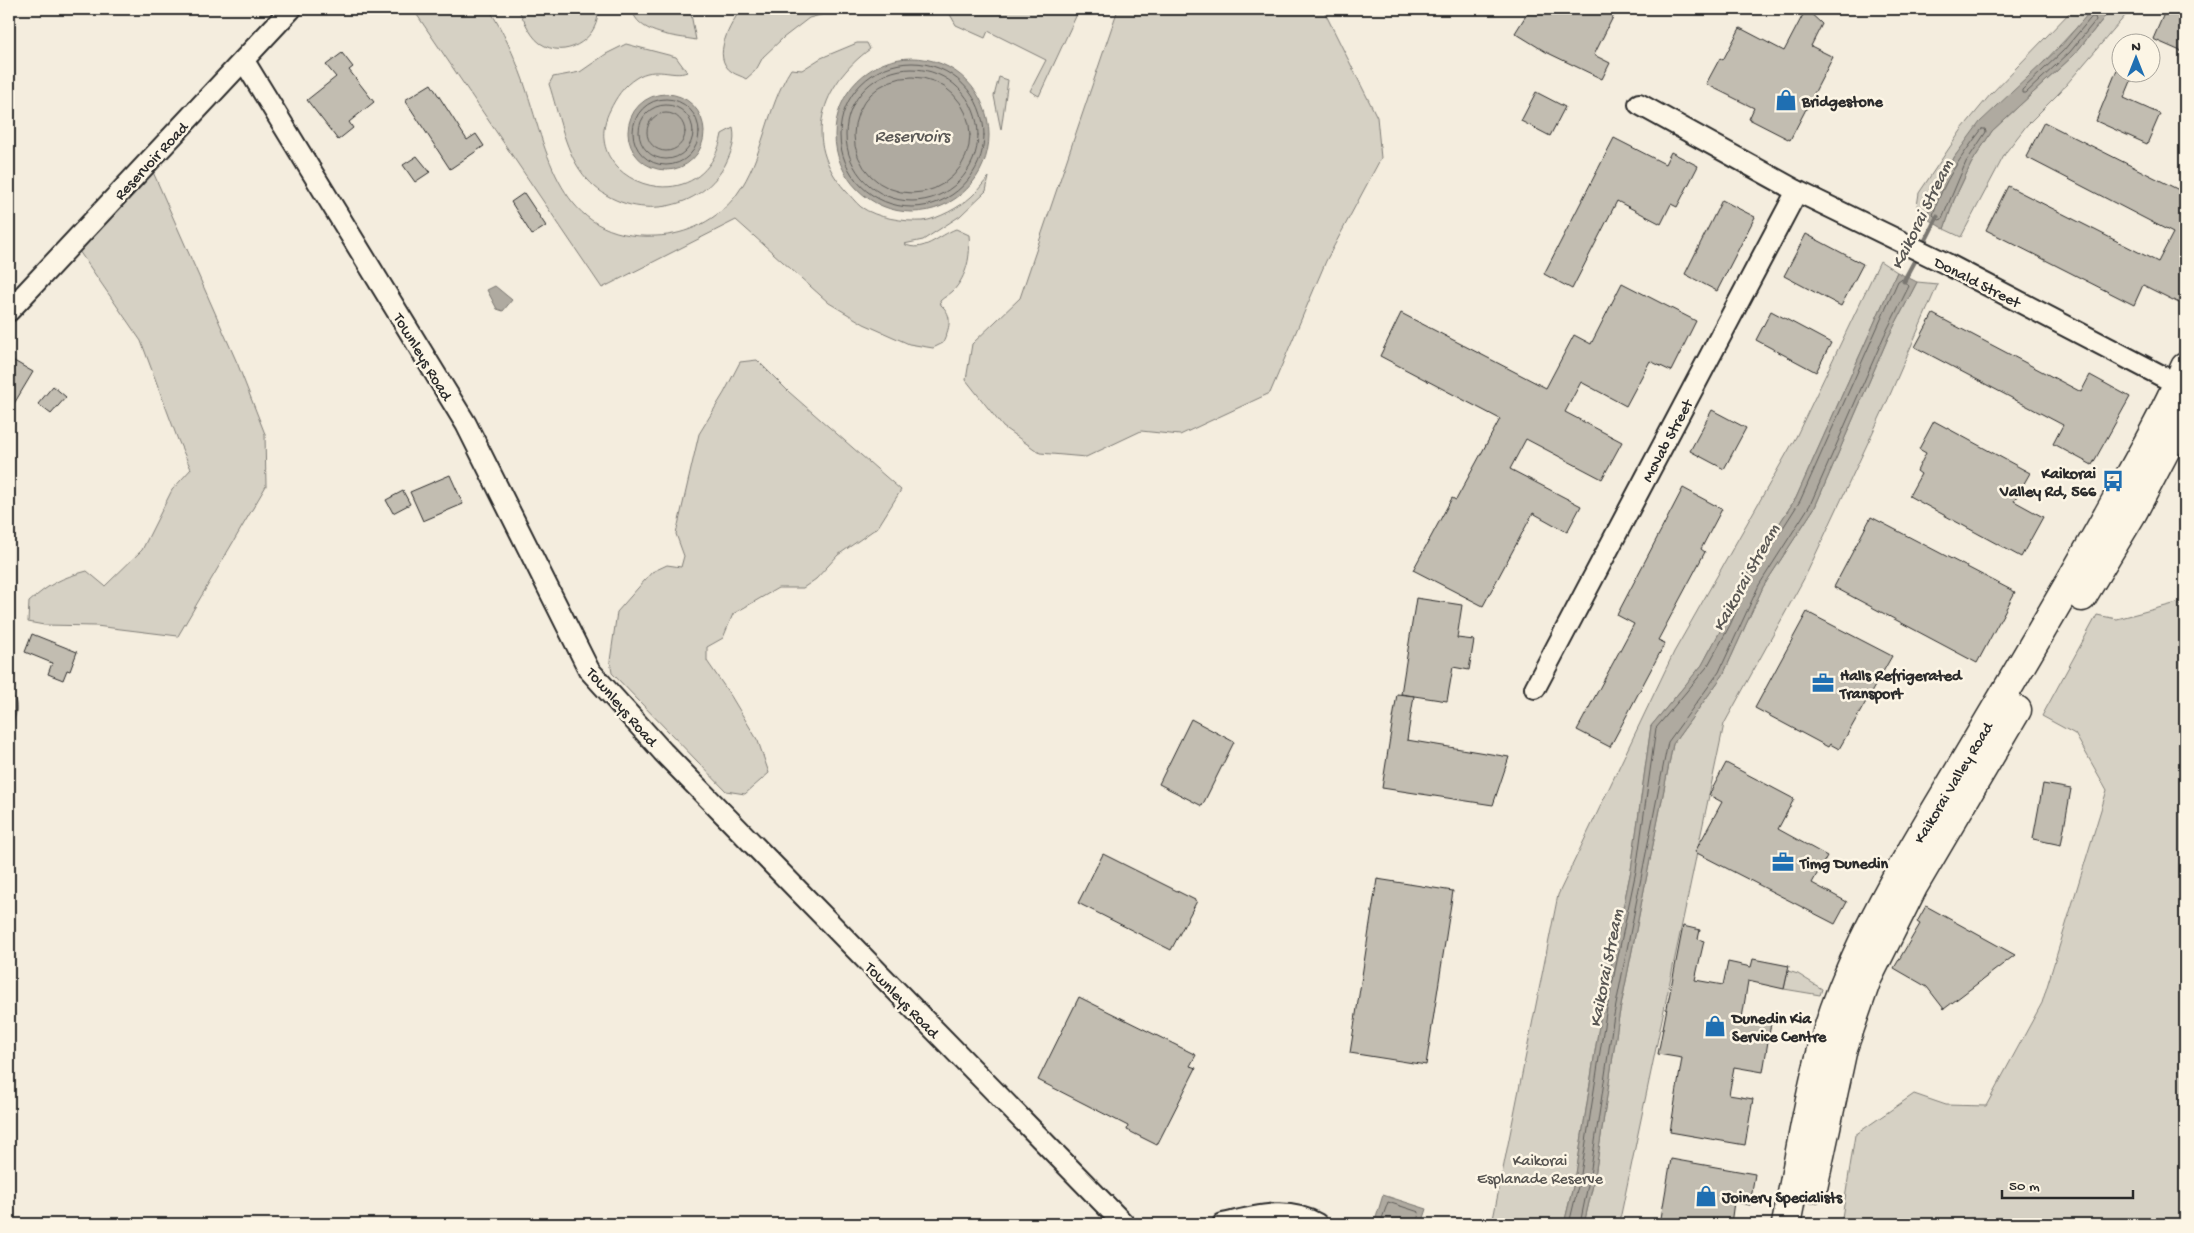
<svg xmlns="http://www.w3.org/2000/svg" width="2194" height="1233" viewBox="0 0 2194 1233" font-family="'Gochi Hand',sans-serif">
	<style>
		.green { fill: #d6d1c4; stroke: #807e78 }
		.water { fill: #afaaa0; stroke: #7a7771 }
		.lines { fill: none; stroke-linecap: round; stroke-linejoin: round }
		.shore { stroke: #605e5a; stroke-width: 1 }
		.stream { stroke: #7a7771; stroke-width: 5 }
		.building { fill: #c2bdb1; stroke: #2b2b2b }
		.street-casing { stroke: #2b2b2b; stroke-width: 24 }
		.secondary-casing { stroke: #2b2b2b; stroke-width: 31 }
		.street { stroke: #fcf5e5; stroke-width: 20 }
		.secondary { stroke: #fcf5e5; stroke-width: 28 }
		.labels { text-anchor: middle; stroke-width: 5; stroke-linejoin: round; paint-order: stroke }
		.poi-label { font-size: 16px; font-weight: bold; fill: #2b2b2b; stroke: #fcf5e5; text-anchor: start }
		.street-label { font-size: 16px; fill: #2b2b2b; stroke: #fcf5e5 }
		.park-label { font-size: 16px; fill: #565451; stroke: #fcf5e5 }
		.water-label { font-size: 18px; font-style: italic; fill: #595754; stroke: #fcf5e5 }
	</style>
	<rect width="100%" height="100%" fill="#f4edde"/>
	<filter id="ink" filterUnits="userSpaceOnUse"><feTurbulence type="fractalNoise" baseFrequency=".02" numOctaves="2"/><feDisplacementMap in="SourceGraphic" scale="10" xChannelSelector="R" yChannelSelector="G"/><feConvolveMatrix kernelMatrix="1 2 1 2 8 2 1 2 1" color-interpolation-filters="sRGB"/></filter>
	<g filter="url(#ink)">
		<g class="green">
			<path d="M413 9H489C503 31 514 55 523 80 548 152 558 241 656 236 687 235 718 220 737 194 764 157 766 108 791 69L802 70 821 58 857 43H867L870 49C821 85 802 141 845 190 850 195 855 202 861 207 877 218 904 222 923 221 938 219 960 207 971 197 978 191 983 183 989 177L986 191 960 216 923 240 904 244C923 254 939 235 956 229L969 235C971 256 967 276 953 291 949 295 944 297 940 301L941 305C954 316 949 329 943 343L933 348 909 344 864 324 829 303 736 220 602 288Z"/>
			<path d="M518 9H598C600 36 570 58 545 46 531 40 525 21 518 9Z"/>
			<path d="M646 9H690L696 40C676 36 642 35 633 13Z"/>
			<path d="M741 9H844L809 18 783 38 763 57 756 70 746 79C742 76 736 75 732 72 710 57 731 24 741 9Z"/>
			<polygon points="947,9 1082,9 1078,12 1039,96 1030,91 1046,60 988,31 985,38 956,25"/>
			<polygon points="1118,9 1323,9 1377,117 1381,158 1326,261 1270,393 1180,435 1141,431 1086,457 1040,453 1003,427 966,380 972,344 1020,298"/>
			<polygon points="2073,9 2094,9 1955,156 1934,194 1926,218 1920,216 1917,206 1919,193 1962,129 1990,95"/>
			<polygon points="2111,9 2131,9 2060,92 2027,125 2006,152 1961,237 1944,229 1954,200 1971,164 1992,131 2074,55"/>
			<path d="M626 44 676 57 687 72C673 78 656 65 636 78 623 86 616 98 610 110 574 182 704 228 722 134L733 128C736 142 731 153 725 165 698 215 625 222 587 179 565 155 559 114 549 84L553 77 580 72 606 54Z"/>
			<polygon points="999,77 1008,80 1001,130 994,96"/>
			<path d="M153 172 238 365 265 434 266 486 178 636 96 626 44 625 28 622 29 602C49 584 61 578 87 571L105 586 142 550 172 490 191 469 178 440 141 341 79 251Z"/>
			<polygon points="1880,261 1897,272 1796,498 1746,575 1725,622 1702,665 1651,726 1631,870 1601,1013 1576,1174 1564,1224 1492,1224 1558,895 1674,652 1796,437"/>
			<polygon points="1917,282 1938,284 1886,404 1806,575 1724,724 1619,1224 1584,1224 1595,1176 1619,1016 1673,744 1723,675 1763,587 1815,507 1888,338"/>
			<polygon points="757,360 789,392 901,490 878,527 838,555 816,579 803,588 778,588 733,614 723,638 707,647 707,661 731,696 758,741 769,773 745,794 726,791 612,673 610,661 617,612 652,572 667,565 681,567 684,556 676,534 699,434 724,393 740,362"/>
			<polygon points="2177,603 2185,608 2185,1224 1841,1224 1855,1135 1914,1094 1946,1105 1986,1106 2042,1003 2107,790 2075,734 2042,716 2097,615 2117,619"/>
			<polygon points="1788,971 1798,974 1822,989 1820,995 1784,989"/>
		</g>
		<g class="water">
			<polygon points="2092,9 2111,9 2074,55 1992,131 1971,164 1954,200 1944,229 1926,218 1934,194 1955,156 1980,122 2060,47"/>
			<circle cx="912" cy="135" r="77"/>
			<circle cx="666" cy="132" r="38"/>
			<polygon points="1897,272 1917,282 1888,338 1815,507 1763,587 1723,675 1673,744 1619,1016 1595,1176 1584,1224 1564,1224 1576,1174 1601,1013 1631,870 1651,726 1702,665 1725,622 1746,575 1796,498"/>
			<polygon points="495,286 512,300 503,311 497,309 487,290"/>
			<path d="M9 690C20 703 18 715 9 728Z"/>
			<polygon points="1383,1195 1427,1209 1422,1224 1374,1224"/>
		</g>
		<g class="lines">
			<g class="shore">
				<polygon points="2092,17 2095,17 2096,20 2070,52 2026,93 2022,93 2022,90 2063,51"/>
				<circle cx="912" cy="135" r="72"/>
				<circle cx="912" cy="135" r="66"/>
				<circle cx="912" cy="135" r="58"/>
				<circle cx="666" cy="132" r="33"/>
				<circle cx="666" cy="132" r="27"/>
				<circle cx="666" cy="132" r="19"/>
				<path d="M1982 129H1985L1986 132 1966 162 1942 219 1939 220 1933 215C1942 183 1962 155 1982 129Z"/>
				<polyline points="1380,1224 1388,1202 1419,1212 1417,1224"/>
				<polyline points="1569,1224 1581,1174 1606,1013 1636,871 1656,728 1707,667 1730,625 1751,578 1800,501 1898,281 1901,279 1909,286 1884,336 1810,505 1759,585 1719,672 1668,742 1614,1015 1590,1175 1580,1224"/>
			</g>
			<g class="stream">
				<polyline points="1922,247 1937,217"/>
				<polyline points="1904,281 1918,255"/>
			</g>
		</g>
		<g class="building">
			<polygon points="1530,9 1617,9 1594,55 1610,63 1602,79 1546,52 1515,33"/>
			<polygon points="1806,9 1822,24 1811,46 1833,57 1790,140 1749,119 1754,108 1706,84 1720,58 1723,60 1740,28 1784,51"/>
			<polygon points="2166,9 2185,9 2185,53 2153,39"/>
			<polygon points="342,53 353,67 349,70 374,102 349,122 353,128 338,140 307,100 336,77 326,65"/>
			<polygon points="2118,67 2122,69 2122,72 2134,74 2124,98 2160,114 2147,144 2096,121"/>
			<polygon points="431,84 467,140 476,134 484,146 450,169 405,100"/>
			<polygon points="1536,92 1565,107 1550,136 1521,121"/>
			<polygon points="2044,122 2185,193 2185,292 2179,303 2143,285 2134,305 1986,230 2008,186 2158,262 2173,233 2026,157"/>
			<polygon points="1614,138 1665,164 1671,152 1698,166 1677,207 1671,204 1661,224 1617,201 1572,289 1544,274"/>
			<polygon points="417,156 430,172 415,182 403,165"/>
			<polygon points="524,193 546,226 532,235 511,202"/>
			<polygon points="1722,200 1755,217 1717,291 1685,274"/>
			<polygon points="1806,234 1863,264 1841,306 1784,276"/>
			<polygon points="1622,283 1696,321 1671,371 1650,361 1626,406 1581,382 1565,412 1622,442 1602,479 1526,439 1510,469 1581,506 1567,532 1533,513 1483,606 1413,570 1452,498 1456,500 1500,419 1380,356 1401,313 1546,388 1574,335 1591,344"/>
			<polygon points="1771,311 1831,343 1816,372 1756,340"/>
			<polygon points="1933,314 2081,392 2090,375 2130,397 2092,465 2053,444 2063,425 1915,347"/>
			<polygon points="9,358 33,372 9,412"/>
			<polygon points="53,386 66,397 51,414 38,404"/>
			<polygon points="1712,410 1746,428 1724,469 1690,451"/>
			<polygon points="1934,421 2030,473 2014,501 2043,517 2021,557 1909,496 1921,474 1917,471 1926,453 1919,449"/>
			<polygon points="450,475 463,504 423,521 410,492"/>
			<polygon points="1683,488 1722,509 1701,549 1705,552 1658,640 1665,643 1610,747 1577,730 1634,624 1617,615"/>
			<polygon points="403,491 410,504 393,513 386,500"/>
			<polygon points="1871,517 2015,592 1977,663 1834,587"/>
			<polygon points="1416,598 1462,605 1457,638 1474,640 1469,670 1453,667 1447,701 1401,694"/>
			<polygon points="1807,612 1892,656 1839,749 1830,744 1828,747 1755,708"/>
			<polygon points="32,634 77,652 70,671 67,670 63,680 48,674 52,663 25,652"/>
			<polygon points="1397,694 1414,696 1407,740 1509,757 1493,805 1382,788"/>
			<polygon points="1191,719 1234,742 1202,806 1159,784"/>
			<polygon points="1726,763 1794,799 1778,829 1827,856 1812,883 1847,902 1835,924 1695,852 1722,802 1709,795"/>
			<polygon points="2043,784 2071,789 2061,845 2033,839"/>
			<polygon points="1103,854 1197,901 1171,950 1078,903"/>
			<polygon points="1377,879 1453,891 1426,1065 1350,1053"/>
			<polygon points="1926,906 2015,955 1944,1009 1927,987 1894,968 1920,924 1917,922"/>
			<polygon points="1683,926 1700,930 1698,939 1704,941 1695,980 1723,985 1728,962 1751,967 1753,959 1789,966 1784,989 1748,981 1742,1018 1771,1023 1763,1072 1734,1067 1729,1095 1753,1099 1745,1145 1670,1132 1682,1058 1658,1054"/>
			<polygon points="1079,997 1196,1055 1190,1066 1196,1068 1157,1145 1127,1130 1128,1126 1038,1080"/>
			<polygon points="1671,1159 1755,1174 1750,1205 1734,1202 1731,1224 1660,1224"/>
		</g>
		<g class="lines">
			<g class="street-casing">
				<g id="street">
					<polyline points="244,61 466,424 589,670 663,752 1124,1224"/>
					<polyline points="1639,104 1797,191 1947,264 2185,388"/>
					<polyline points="9,311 291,9"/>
					<polyline points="1535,688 1797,191"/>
					<path d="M1223 1224C1255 1217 1286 1206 1317 1224"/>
				</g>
			</g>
			<g class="secondary-casing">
				<g id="secondary">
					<polyline points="2082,597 2133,512 2185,413"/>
					<polyline points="1813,1188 1843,1048 1867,979 1913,887 2017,710"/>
					<path d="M1786 1224C1802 1147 1812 1065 1841 992 1871 916 1914 846 1956 776 2006 691 2057 606 2105 520 2133 470 2162 420 2185 367"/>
				</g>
			</g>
			<use href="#street" class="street"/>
			<use href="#secondary" class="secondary"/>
		</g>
	</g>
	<defs>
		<g id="shop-bare" transform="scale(1.725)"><path d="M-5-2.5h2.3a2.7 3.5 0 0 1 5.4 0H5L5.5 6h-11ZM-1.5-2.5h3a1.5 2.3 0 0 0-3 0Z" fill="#1f6fb2" stroke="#fcf5e5" stroke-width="2.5" paint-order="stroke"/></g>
		<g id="bus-bare" transform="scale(1.725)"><path d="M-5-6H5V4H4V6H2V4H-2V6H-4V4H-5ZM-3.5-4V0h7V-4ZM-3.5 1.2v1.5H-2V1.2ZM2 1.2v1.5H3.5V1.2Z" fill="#1f6fb2" stroke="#fcf5e5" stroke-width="2.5" paint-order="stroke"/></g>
		<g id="office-bare" transform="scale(1.725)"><path d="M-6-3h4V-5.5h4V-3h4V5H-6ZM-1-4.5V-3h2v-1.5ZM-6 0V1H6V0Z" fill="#1f6fb2" stroke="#fcf5e5" stroke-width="2.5" paint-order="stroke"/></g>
	</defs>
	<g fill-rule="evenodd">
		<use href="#shop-bare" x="1786" y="100"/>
		<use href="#bus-bare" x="2113" y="481"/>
		<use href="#office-bare" x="1823" y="683"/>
		<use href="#office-bare" x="1783" y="862"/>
		<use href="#shop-bare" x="1715" y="1026"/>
		<use href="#shop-bare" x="1706" y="1196"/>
	</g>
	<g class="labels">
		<g class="poi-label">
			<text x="1802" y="106">Bridgestone</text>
			<text x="2096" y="478" text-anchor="end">Kaikorai<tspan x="2096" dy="18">Valley Rd, 566</tspan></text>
			<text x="1840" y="680">Halls Refrigerated<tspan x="1840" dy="18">Transport</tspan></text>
			<text x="1800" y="868">Timg Dunedin</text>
			<text x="1732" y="1023">Dunedin Kia<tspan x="1732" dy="18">Service Centre</tspan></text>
			<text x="1722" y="1202">Joinery Specialists</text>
		</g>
		<g class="street-label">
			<text transform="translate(150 160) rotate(-47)" y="6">Reservoir Road</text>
			<text transform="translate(1978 281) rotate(27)" y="6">Donald Street</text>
			<text transform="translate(424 356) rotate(59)" y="6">Townleys Road</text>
			<text transform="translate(1666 440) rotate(-62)" y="6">McNab Street</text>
			<text transform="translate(623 706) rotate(49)" y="6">Townleys Road</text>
			<text transform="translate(1952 782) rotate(-59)" y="6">Kaikorai Valley Road</text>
			<text transform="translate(903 999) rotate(46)" y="6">Townleys Road</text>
		</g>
		<g class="park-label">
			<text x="1540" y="1165">Kaikorai<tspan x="1540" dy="18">Esplanade Reserve</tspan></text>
		</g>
		<g class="water-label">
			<text x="912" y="141">Reservoirs</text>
			<text transform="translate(1921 214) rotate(-64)" y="6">Kaikorai Stream</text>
			<text transform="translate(1745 577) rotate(-61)" y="6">Kaikorai Stream</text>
			<text transform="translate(1605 968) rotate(-79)" y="6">Kaikorai Stream</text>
		</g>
	</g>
	<rect width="2194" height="1233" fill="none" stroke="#fcf5e5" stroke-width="30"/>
	<rect x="15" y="15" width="2164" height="1203" fill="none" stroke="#2b2b2b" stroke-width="2" filter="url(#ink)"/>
	<g transform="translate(2136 58)"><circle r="24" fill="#fcf5e5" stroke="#a8a49b"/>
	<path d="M0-4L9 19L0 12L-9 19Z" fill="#1f6fb2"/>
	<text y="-8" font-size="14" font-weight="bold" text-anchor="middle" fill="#2b2b2b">N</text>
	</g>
	<path d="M2002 1190v8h131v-8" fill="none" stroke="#2b2b2b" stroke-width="2.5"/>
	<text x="2009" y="1190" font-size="15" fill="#2b2b2b" stroke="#fcf5e5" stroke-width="4" paint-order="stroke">50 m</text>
</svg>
